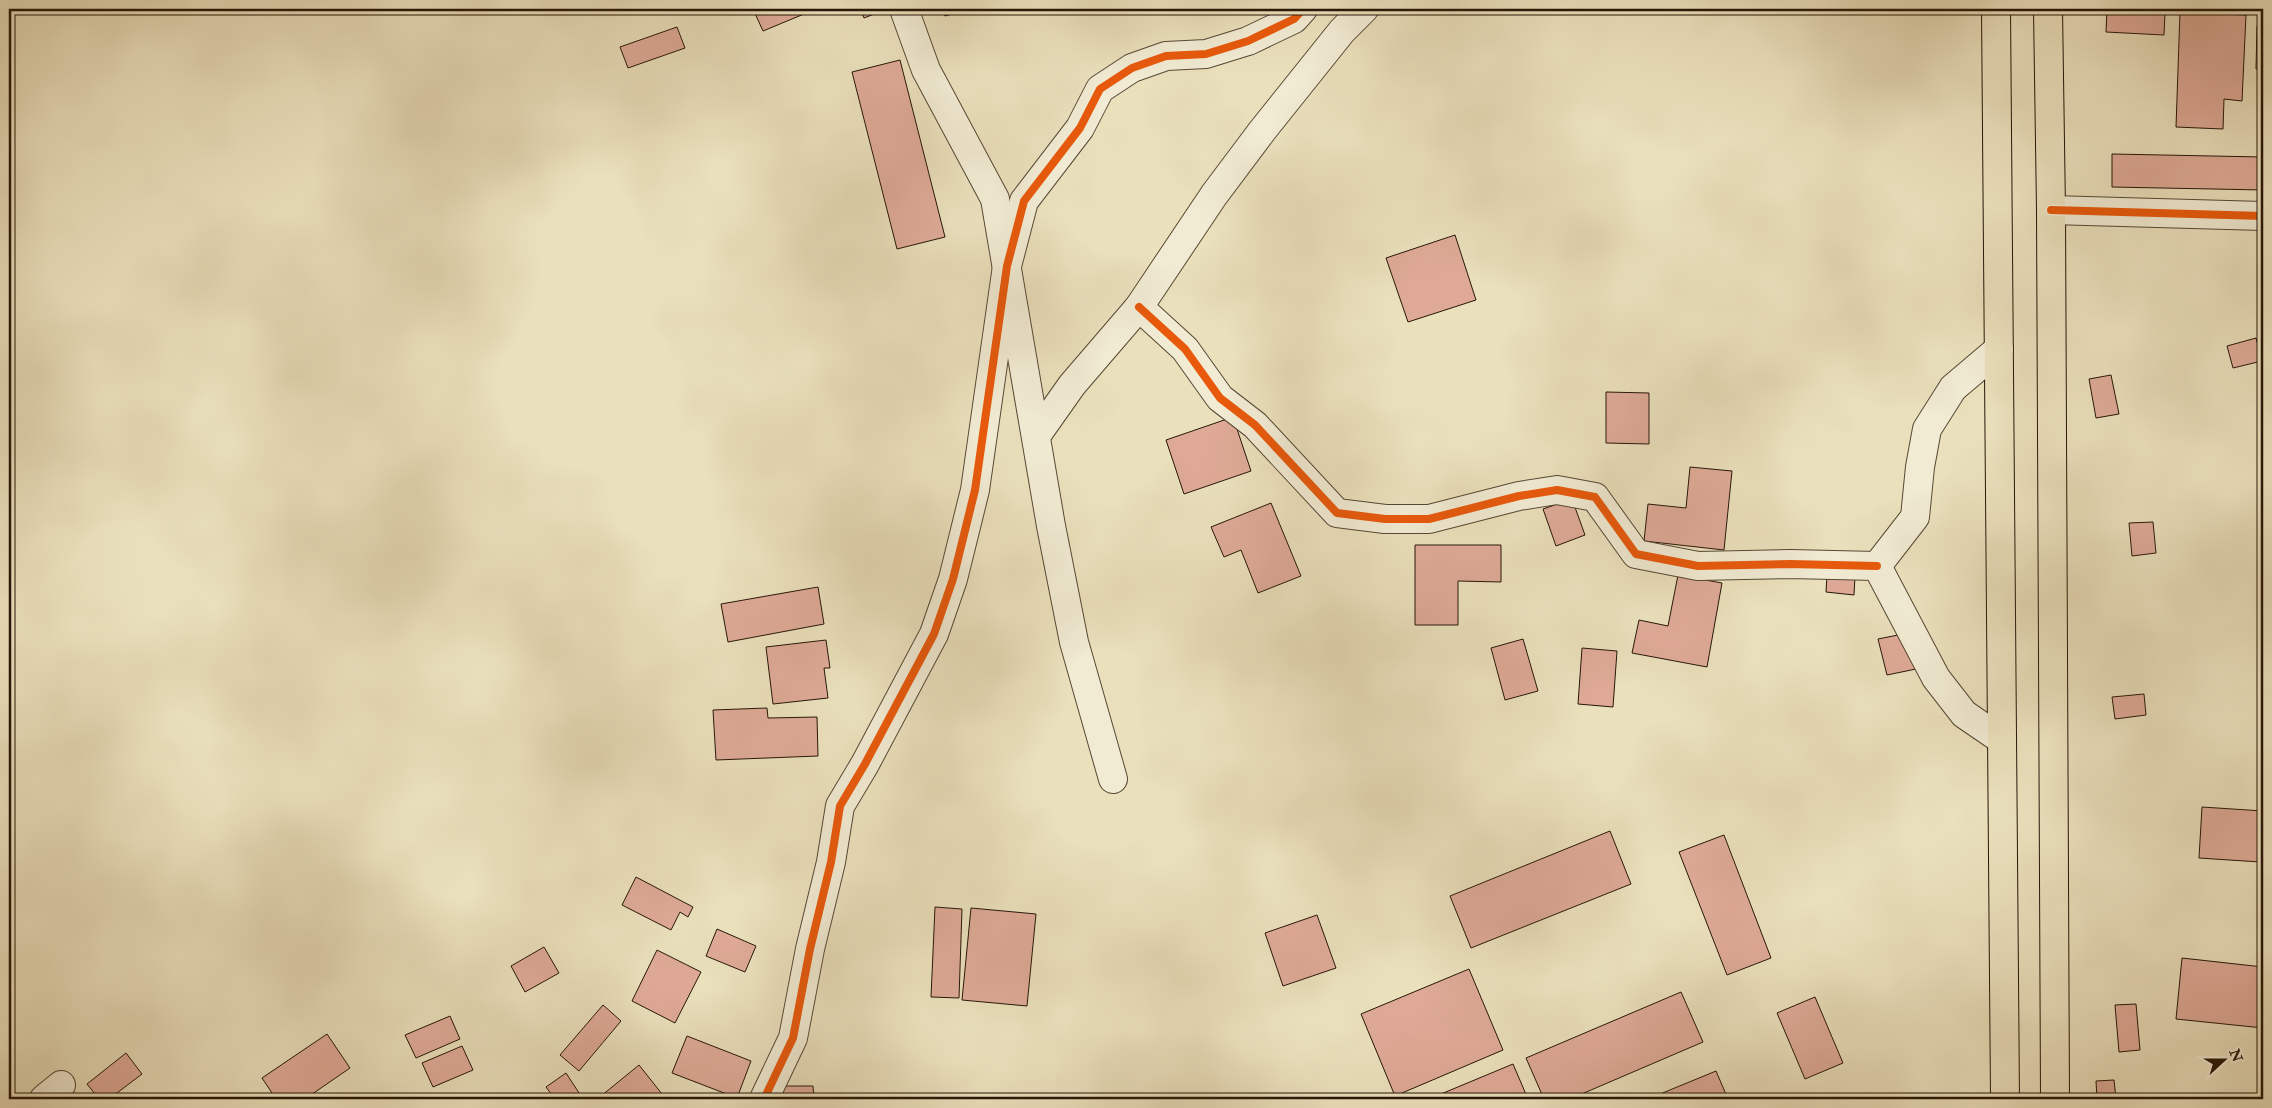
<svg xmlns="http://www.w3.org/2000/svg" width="2272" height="1108" viewBox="0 0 2272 1108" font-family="'IM FELL Double Pica',serif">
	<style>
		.building { fill: #deaa97; stroke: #261607 }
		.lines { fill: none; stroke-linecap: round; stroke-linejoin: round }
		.minor-casing { stroke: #574834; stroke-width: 30 }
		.highway-casing { stroke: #261607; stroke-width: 30 }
		.minor { stroke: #f1ebd3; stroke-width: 28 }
		.highway { stroke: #eae0bc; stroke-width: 28 }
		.cycleway-casing { stroke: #f1ebd3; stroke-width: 11 }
		.cycleway { stroke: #e8590c; stroke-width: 8 }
	</style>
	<rect width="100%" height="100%" fill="#eae0bc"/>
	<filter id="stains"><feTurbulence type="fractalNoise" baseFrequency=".004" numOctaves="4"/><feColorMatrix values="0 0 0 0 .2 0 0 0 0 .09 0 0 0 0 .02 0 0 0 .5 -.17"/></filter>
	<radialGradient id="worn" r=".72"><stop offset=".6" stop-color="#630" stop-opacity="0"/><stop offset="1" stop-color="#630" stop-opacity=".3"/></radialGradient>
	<g class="building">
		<polygon points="753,9 816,9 763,31"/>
		<polygon points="860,9 887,9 864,18"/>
		<polygon points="942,9 970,9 945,16"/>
		<polygon points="2107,10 2165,12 2164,35 2106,32"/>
		<polygon points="2180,12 2246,15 2242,101 2224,99 2223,129 2176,127"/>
		<polygon points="2257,26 2263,26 2263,69 2256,69"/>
		<polygon points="677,27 685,48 628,68 620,47"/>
		<polygon points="900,60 945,237 897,249 852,72"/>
		<rect x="2258" y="80" width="5" height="25"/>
		<polygon points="2112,154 2263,157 2263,190 2112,187"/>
		<polygon points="1455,235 1476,300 1408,322 1386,258"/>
		<polygon points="2256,338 2262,361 2233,368 2227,346"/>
		<polygon points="2111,375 2119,414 2096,418 2089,379"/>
		<polygon points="1606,392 1649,393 1649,444 1606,443"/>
		<polygon points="1233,417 1251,471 1184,494 1166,440"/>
		<polygon points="1690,467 1732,471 1724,550 1644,541 1648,504 1686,508"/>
		<polygon points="1572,499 1585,535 1556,546 1543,509"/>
		<polygon points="1271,503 1301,576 1258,593 1241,550 1224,557 1211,527"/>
		<polygon points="2153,522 2156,553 2132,556 2129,523"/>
		<polygon points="1415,545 1501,545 1501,582 1458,581 1458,625 1415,625"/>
		<polygon points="2259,574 2263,574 2263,635"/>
		<polygon points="1678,575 1722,583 1707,667 1632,653 1639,620 1668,626"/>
		<polygon points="1827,575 1855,576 1854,595 1826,592"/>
		<polygon points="818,587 824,624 728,642 721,604"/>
		<polygon points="1908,633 1916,669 1887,675 1878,639"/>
		<polygon points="1523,639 1538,691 1505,700 1491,648"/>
		<polygon points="826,640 830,668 824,668 828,698 773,704 766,647"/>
		<polygon points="1582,648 1617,651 1613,707 1578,704"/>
		<polygon points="2144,694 2146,715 2115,719 2112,697"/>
		<polygon points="767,708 768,718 817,717 818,756 716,760 713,710"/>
		<polygon points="2202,807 2263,811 2260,862 2199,858"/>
		<polygon points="1610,831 1631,884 1471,948 1450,896"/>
		<polygon points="1724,835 1771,958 1727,975 1679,852"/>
		<polygon points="636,877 693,907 688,917 680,912 671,930 622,905"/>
		<polygon points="935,907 962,909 959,998 931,997"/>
		<polygon points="971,908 1036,914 1027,1006 962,1000"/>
		<polygon points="1317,915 1336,968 1283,986 1265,933"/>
		<polygon points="717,929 756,946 745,972 706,956"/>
		<polygon points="544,947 559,973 525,992 511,966"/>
		<polygon points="657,950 701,972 675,1023 632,1001"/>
		<polygon points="2182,958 2263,967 2263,1028 2176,1019"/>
		<polygon points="1469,969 1503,1050 1395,1096 1361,1014"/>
		<polygon points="1681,992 1703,1042 1570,1099 1544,1099 1526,1058"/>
		<polygon points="1815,997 1843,1063 1805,1079 1777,1013"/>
		<polygon points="2136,1004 2140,1050 2119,1052 2115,1005"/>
		<polygon points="603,1005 621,1021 579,1071 560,1055"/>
		<polygon points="450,1016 460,1039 416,1058 405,1035"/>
		<polygon points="327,1034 350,1068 305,1099 276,1099 262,1078"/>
		<polygon points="687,1036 751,1061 737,1098 672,1073"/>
		<polygon points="462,1046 473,1070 433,1087 422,1063"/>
		<polygon points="126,1053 142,1074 109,1099 99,1099 87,1084"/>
		<polygon points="1513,1064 1528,1099 1429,1099"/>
		<polygon points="639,1065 666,1099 604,1099 601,1096"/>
		<polygon points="1716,1071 1728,1099 1648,1099"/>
		<polygon points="566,1073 583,1099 555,1099 546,1087"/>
		<polygon points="2114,1080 2116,1099 2097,1099 2096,1081"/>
		<polygon points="783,1086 813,1086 814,1099 784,1099"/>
	</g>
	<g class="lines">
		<g class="minor-casing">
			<g id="minor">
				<polyline points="904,9 926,70 995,199 1051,526 1074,642 1113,779"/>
				<polyline points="2051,210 2263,216"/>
				<polyline points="1139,307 1185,349 1220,398 1255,425 1337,513 1385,519 1429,519 1519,496 1557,490 1595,497 1636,554 1698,566 1790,564 1877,566"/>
				<polyline points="1036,436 1072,385 1139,307 1214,195 1262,131 1342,31 1364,9"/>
				<polyline points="1877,566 1915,517 1920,467 1927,429 1953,388 1999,349"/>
				<polyline points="1877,566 1936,678 1964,714 2002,740"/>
				<polyline points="44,1099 61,1085"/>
				<polyline points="764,1099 793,1038 810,949 831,862 840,806 865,764 934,634 953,579 975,490 1007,266 1024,201 1080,128 1100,89 1132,68 1166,56 1206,54 1248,41 1294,19 1303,9"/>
			</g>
		</g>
		<g class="highway-casing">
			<g id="highway">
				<polyline points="1996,9 2005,1099"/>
				<polyline points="2048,9 2051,210 2055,1099"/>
			</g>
		</g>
		<use href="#minor" class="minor"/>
		<use href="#highway" class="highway"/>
		<g class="cycleway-casing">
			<g id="cycleway">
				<polyline points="2051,210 2263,216"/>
				<polyline points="1139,307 1185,349 1220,398 1255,425 1337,513 1385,519 1429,519 1519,496 1557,490 1595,497 1636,554 1698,566 1790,564 1877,566"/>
				<polyline points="764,1099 793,1038 810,949 831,862 840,806 865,764 934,634 953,579 975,490 1007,266 1024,201 1080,128 1100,89 1132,68 1166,56 1206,54 1248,41 1294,19 1303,9"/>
			</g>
		</g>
		<use href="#cycleway" class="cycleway"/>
	</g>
	<rect width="2272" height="1108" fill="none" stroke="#eae0bc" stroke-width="30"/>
	<rect x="10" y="10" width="2252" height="1088" fill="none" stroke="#261607" stroke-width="2.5"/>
	<rect x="15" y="15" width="2242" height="1078" fill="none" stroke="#261607"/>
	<g transform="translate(2224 1060) rotate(69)" stroke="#f1ebd3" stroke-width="4" paint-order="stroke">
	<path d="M0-4L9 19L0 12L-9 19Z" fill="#261607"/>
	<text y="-8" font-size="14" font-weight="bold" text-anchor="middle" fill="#261607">N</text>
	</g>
	<rect width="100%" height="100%" filter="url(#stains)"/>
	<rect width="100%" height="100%" fill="url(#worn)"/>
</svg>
